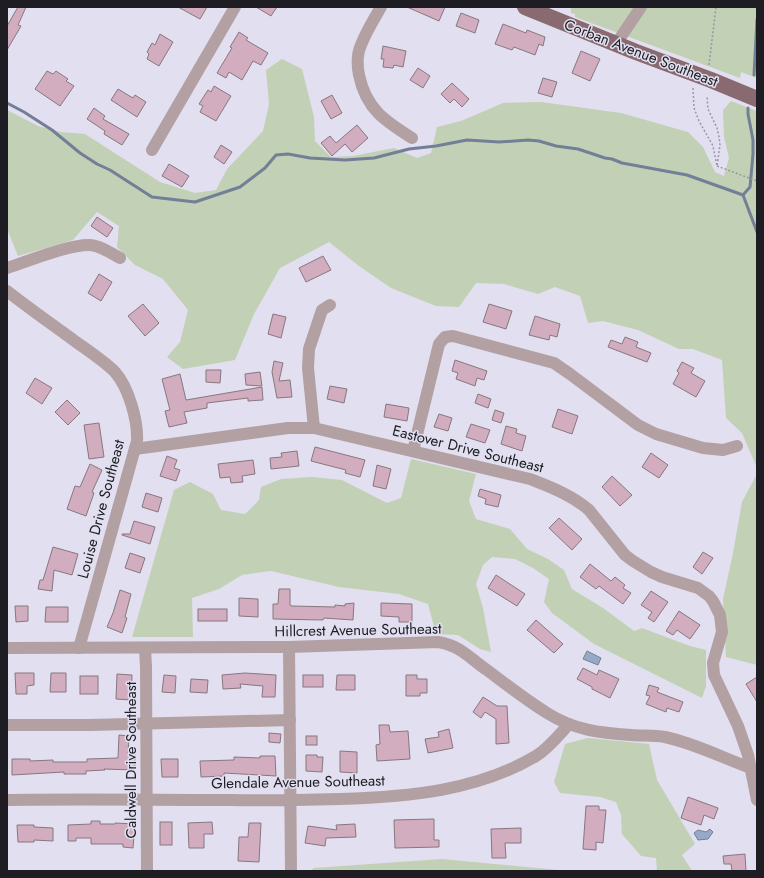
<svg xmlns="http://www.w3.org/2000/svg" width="764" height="878" viewBox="0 0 764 878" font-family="Jost,sans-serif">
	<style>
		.green { fill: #c2d1b5 }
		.water { fill: #96a9c7; stroke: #727f96 }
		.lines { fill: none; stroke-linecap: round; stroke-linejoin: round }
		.stream { stroke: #727f96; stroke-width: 3 }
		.building { fill: #d1adbf; stroke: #88777f }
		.path { stroke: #9897a4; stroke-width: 1.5; stroke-dasharray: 2 2; stroke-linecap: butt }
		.minor { stroke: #b2a0a3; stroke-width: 12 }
		.major { stroke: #896a70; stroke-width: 16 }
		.labels { text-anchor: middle; stroke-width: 3; stroke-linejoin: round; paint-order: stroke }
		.street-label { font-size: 15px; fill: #1d1d23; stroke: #e1dff0 }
	</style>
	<rect width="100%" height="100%" fill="#e1dff0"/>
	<g class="green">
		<polygon points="571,7 757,7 757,78 741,72 740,78 575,17 575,14 571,13"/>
		<polygon points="282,59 302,69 314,117 315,141 331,157 353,156 394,148 417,158 431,153 437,127 461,121 503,103 541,102 621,113 688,132 703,147 715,172 724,176 729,158 724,137 723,110 731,101 757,111 757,468 742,433 726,418 722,360 693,349 679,349 638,330 603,321 588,323 580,296 555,287 538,294 504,284 476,283 459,307 436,306 391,288 359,266 329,242 280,268 254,314 235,360 183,369 167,357 180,342 188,310 163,279 135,265 117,247 119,226 97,212 73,240 18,256 7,229 7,110 38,126 61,132 85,134 160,182 195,193 216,190 227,169 263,131 269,104 266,70"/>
		<polygon points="411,459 476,474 469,501 476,519 510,529 527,549 548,559 564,570 572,589 603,608 634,631 642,628 690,646 706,650 706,686 702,698 594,644 552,613 544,602 549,579 533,568 515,559 492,557 483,565 476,584 483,608 491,652 480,649 458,635 436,634 428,604 399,594 339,587 271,571 242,575 219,589 192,598 193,637 132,637 174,490 190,482 213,494 221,510 245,514 259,500 261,487 281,479 312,477 342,480 387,503 401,498"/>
		<polygon points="757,474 757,665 726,657 723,599 733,553 742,502"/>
		<polygon points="588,738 649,744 657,780 695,844 682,855 692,871 657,871 656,858 641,856 622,834 621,815 616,802 600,797 560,793 554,782 565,744"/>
		<polygon points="442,859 559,870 562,871 310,871 314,868"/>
	</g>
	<g class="water">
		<polygon points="587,651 601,658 598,665 583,659"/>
		<polygon points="710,829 713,832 708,839 698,840 694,833 698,830 706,832"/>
	</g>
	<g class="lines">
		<g class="stream">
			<polyline points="754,75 757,19"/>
			<polyline points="7,103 24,112 52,130 80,153 97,164 110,170 152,197 195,202 240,187 265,168 276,155 288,154 310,158 345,160 374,158 409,149 436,146 467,140 499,142 528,140 539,141 556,146 578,149 605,158 612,159 622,163 687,175 743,195"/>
			<polyline points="743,195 750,187 753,154 753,140 748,114 748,108"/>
			<polyline points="743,195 757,232"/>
		</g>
	</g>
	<g class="building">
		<polygon points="18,7 26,7 18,25 21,26 7,50 7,26"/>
		<polygon points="178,7 207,7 200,19"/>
		<polygon points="256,7 277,7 271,16"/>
		<polygon points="407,7 445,7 439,21"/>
		<polygon points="461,13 479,20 475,33 456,26"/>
		<polygon points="503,24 526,33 527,30 545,37 543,46 539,44 535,55 514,47 512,50 495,44"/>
		<polygon points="239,32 248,38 246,40 268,53 261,65 253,61 242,80 229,72 226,78 217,73 232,48 230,47"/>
		<polygon points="160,34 173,42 159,66 147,59 149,54 147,52 152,43 155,45"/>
		<polygon points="383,46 406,51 403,67 394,65 393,68 383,67 384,59 381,59"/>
		<polygon points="581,51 600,59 590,81 572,73"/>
		<polygon points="418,68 430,76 423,88 410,80"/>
		<polygon points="47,71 53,74 56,71 68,79 66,81 74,86 60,106 35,89"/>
		<polygon points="543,78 557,82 552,97 538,93"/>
		<polygon points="452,83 469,99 462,107 454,99 450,103 441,94"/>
		<polygon points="214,86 231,96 216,121 200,112 203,106 199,104 208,90 211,92"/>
		<polygon points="118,89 133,98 135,95 146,102 137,117 111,100"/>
		<polygon points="332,95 342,113 331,119 321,101"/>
		<polygon points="94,108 105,116 103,119 129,134 122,145 104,134 105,131 87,119"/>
		<polygon points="357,125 368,138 352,152 345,144 332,156 321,143 330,136 336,143"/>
		<polygon points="221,145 232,152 224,164 214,157"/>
		<polygon points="169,164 189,176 182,187 162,176"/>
		<polygon points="97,217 113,228 107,237 91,226"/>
		<polygon points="323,256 331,270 306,282 299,268"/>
		<polygon points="99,274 112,282 101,301 88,293"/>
		<polygon points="143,304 159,323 145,336 128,316"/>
		<polygon points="489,304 512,311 506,329 483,322"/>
		<polygon points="273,314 286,317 281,338 268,334"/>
		<polygon points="535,316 560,324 557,337 550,335 549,340 529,335"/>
		<polygon points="625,337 638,342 636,347 651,353 647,362 608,347 611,340 622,344"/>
		<polygon points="455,360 487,371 484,380 477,378 475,386 456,379 458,373 452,371"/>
		<polygon points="274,361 283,363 279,381 290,380 292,397 277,398 272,372"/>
		<polygon points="682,362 694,368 691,373 705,381 696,397 673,384 679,373 677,371"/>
		<polygon points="206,370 221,370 220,383 206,382"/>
		<polygon points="260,372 262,386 246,385 245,374"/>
		<polygon points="180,374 186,400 262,387 263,400 248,401 248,398 207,403 207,408 184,412 187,423 169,427 165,411 170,410 162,379"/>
		<polygon points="35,378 52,388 42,404 26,393"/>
		<polygon points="330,386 347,389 344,403 327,399"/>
		<polygon points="478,394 491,399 488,408 475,403"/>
		<polygon points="67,400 80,413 68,425 55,412"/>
		<polygon points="386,404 409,408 407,421 384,417"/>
		<polygon points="558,409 578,416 572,434 552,427"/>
		<polygon points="495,410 504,413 501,423 492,420"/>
		<polygon points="439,414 452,418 448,431 434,427"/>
		<polygon points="99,423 104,457 89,459 84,425"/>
		<polygon points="471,424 490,430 485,443 466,437"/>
		<polygon points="506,426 517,429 516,433 526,436 522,451 501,444"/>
		<polygon points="315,447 365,460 360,477 345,473 346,470 311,461"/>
		<polygon points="297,451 299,466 271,469 270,458 282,457 281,453"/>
		<polygon points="651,453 668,465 659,478 642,467"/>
		<polygon points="167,456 177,460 174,468 180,470 176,481 160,476"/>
		<polygon points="253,460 255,474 242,476 243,482 231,483 230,477 220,478 218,464"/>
		<polygon points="90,464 102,470 92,492 94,493 86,516 67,509 75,486 80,487"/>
		<polygon points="377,465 391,469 386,489 373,486"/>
		<polygon points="612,476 632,495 620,506 602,487"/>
		<polygon points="480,489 501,495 498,507 485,504 486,499 478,496"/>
		<polygon points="146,493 162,498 158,512 142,507"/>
		<polygon points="559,518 582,539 572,550 549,528"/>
		<polygon points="134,521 155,527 150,544 122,535 122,534 130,534"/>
		<polygon points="53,547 78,554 72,575 54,570 52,591 38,589 40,580 43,580"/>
		<polygon points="703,552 713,558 702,574 693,567"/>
		<polygon points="130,553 145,558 140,573 125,568"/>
		<polygon points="590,564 611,581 615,577 625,585 623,588 631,593 623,604 599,586 596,589 580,577"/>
		<polygon points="496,575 525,594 517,606 488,588"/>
		<polygon points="279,589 290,589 290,605 292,606 335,607 335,605 345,606 345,604 354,603 353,620 324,618 323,620 273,619 273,604 278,604"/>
		<polygon points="120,590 131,594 125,617 127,618 122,633 107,627 113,613"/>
		<polygon points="651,591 668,602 654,622 648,618 652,612 641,605"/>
		<polygon points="239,598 258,599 258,617 239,616"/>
		<polygon points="381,603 412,604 412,622 399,622 399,617 381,616"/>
		<polygon points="15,606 28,606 28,621 16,622"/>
		<polygon points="46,607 68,607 68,622 45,622"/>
		<rect x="198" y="609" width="29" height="12"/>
		<polygon points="679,611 700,625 690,639 677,630 673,635 666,631"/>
		<polygon points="536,620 563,644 554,653 527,630"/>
		<polygon points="583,668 597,675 599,670 619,679 610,698 592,689 592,687 577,679"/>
		<polygon points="15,673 34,673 34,685 27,686 27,694 16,694"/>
		<polygon points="51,673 66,673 66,692 50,692"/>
		<polygon points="245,673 276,675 275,697 262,697 263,686 240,684 241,688 223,689 222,675"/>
		<polygon points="117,674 132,675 131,700 116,699"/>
		<polygon points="164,675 176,676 175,693 162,692"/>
		<rect x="303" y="675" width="20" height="12"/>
		<polygon points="337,675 355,675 355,690 336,690"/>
		<polygon points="406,675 417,675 417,679 427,679 427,693 420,693 420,696 406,696"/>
		<rect x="80" y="676" width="18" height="18"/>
		<polygon points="757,677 757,702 746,684"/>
		<polygon points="191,679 208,680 207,693 190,692"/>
		<polygon points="649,685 659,688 657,692 683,702 679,712 667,708 666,712 646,704 650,696 646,695"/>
		<polygon points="483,697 497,706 507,706 509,743 496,744 496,719 485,712 481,718 473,712"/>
		<polygon points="379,725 389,725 390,732 408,731 410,759 377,761 376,745 380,744"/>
		<polygon points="449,729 453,748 428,753 425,739 439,737 438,732"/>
		<polygon points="269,733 281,734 280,743 269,742"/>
		<polygon points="119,735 129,736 128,754 135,754 135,770 104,769 105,770 86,771 86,774 64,774 64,772 12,775 12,759 30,759 30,761 53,760 53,762 87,762 87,759 118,758"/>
		<rect x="306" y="736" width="11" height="9"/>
		<polygon points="340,751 357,752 357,773 340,772"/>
		<polygon points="306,755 317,755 317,757 323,757 322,772 306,771"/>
		<polygon points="260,756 275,756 276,776 224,773 224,776 201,777 200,761 234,760 234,757 260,758"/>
		<polygon points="161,759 178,759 178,777 162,777"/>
		<polygon points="688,797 718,808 714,819 704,815 701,825 681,818"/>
		<polygon points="586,806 599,806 599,810 606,810 603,843 596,842 596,850 583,849"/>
		<polygon points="434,819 434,840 439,840 439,847 395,848 394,820"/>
		<polygon points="91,821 100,821 100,824 115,824 115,823 135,824 133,848 123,847 123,844 91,844 91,838 76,838 76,841 68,841 68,825 91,824"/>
		<rect x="160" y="822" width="12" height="23"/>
		<polygon points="212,822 213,834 204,834 204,848 189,848 188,823"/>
		<polygon points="249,823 261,823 259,862 238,861 239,837 248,837"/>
		<polygon points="355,824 356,837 326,838 325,846 305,843 308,826 337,830 336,825"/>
		<polygon points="17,825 34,825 34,827 53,828 53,841 34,840 34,842 18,842"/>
		<polygon points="521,828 521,843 505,843 506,858 492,858 491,829"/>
		<polygon points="745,854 746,871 732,871 731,864 724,864 723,856"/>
	</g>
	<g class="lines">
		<g class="path">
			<polyline points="709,65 716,7"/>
			<polyline points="693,88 694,108 699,121 713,146 717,166 720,145 719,137 717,128 708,109 707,97"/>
			<polyline points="717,166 757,181"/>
		</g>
		<g class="minor">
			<path d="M381 7C374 19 366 32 361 45 357 54 357 65 359 75 366 109 385 121 412 138"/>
			<polyline points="616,44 641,7"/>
			<polyline points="152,150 235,7"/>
			<path d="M7 268C29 261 67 245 89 245 99 245 111 253 120 258"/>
			<path d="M7 291C30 309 53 325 76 342 89 351 104 361 115 372 129 388 138 421 137 441L79 648"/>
			<polyline points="314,428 308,368 309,349 322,310 330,305"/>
			<path d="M135 449 288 428H314L530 479C550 487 572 495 589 510L625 555 633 561 651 572 662 577 698 588 709 596 713 601 720 615 722 632 713 663 714 675 738 726 748 755 757 800"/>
			<polyline points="413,451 439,344 445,337 453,336 554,363 570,374 638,425 656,434 703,448 723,450 737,446"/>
			<polyline points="289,647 291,871"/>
			<path d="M7 648 289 647 438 642C462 646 469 658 487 670 507 685 526 700 547 713 574 730 600 733 631 735 642 736 654 735 665 737 694 743 723 758 751 768"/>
			<polyline points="145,648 146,667 147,871"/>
			<polyline points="7,725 90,725 290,720"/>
			<path d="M7 800C82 799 156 800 231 800 268 801 304 800 340 799 408 797 477 791 536 756 549 748 559 735 569 724"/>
		</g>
		<polyline class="major" points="525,7 636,52 711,80 757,99"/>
	</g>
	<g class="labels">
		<g class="street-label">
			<text transform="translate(641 53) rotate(21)" y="5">Corban Avenue Southeast</text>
			<text transform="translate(468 449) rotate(14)" y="5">Eastover Drive Southeast</text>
			<text transform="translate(101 509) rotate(-75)" y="5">Louise Drive Southeast</text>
			<text transform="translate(358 630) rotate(-1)" y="5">Hillcrest Avenue Southeast</text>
			<text transform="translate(131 760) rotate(-90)" y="5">Caldwell Drive Southeast</text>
			<text transform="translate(298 782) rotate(-1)" y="5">Glendale Avenue Southeast</text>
		</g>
	</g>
	<rect width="764" height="878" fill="none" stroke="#1d1d23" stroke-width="16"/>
</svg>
